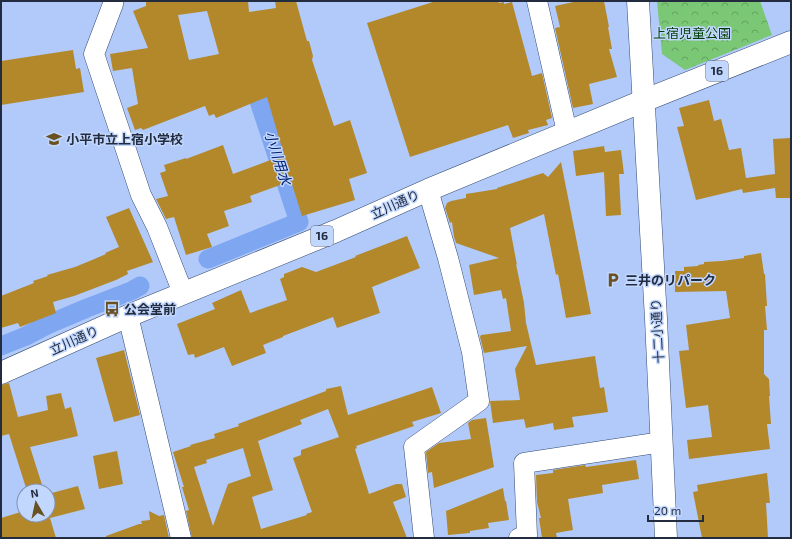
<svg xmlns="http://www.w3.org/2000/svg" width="792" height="539" viewBox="0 0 792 539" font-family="'Exo 2','Noto Sans JP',sans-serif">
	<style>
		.park { fill: url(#park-crowns) }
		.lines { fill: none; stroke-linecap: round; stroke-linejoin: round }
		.canal { stroke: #7fa6f1; stroke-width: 19 }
		.building { fill: #b3882a; fill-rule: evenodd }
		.minor-casing { stroke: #354a72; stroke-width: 21 }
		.tertiary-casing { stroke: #354a72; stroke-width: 23 }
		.primary-casing { stroke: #354a72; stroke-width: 23 }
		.minor { stroke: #fff; stroke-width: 20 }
		.tertiary { stroke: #fff; stroke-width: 22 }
		.primary { stroke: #fff; stroke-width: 22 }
		.labels { text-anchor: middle; stroke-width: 3; stroke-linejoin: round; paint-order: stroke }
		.shield { fill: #c2d7fe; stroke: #535f78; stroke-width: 1 }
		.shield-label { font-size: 12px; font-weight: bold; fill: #232c3f }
		.park-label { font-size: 13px; fill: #003c00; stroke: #c2d7fe }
		.poi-label { font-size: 13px; font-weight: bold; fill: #232c3f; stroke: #c2d7fe; text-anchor: start }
		.street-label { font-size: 13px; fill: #232c3f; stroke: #c2d7fe }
		.water-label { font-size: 14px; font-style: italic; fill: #012071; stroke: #c2d7fe }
	</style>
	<defs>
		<pattern id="park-crowns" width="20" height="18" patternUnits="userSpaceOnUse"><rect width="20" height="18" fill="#7ac776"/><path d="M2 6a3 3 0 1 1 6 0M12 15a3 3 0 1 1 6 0" fill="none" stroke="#64a262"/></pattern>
	</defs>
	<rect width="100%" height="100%" fill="#b1cafa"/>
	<polygon class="park" points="657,1 760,1 772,35 685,70 662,54"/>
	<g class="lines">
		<g class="canal">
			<polyline points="208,259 299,222 251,77"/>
			<polyline points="1,346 26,336 47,325 87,308 131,291 140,286"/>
		</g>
	</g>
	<g class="building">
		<path d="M146 1H248L249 12 276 8 275 1H296L307 41H309L313 56 312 60 334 126 350 120 367 173 349 179 355 200 302 216 291 181 250 196 252 202 224 211 229 226 207 234 212 247 186 255 174 217 166 219 156 199 168 196 160 173 166 171 164 165 186 158V159L223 145 233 174 284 155 267 97 216 118 214 114 209 116 205 106 143 130 141 128 135 130 127 108 138 104 132 68 113 71 110 54 148 48 133 11 146 6ZM207 11 219 54 189 60 178 15Z"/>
		<polygon points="436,1 498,1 499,3 504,2 504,4 512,2 532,76 542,73 552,118 546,120 548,125 528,130 529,133 513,138 508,125 410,157 367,23"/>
		<polygon points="578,1 604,1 609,27 608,27 612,49 609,49 617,77 589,84 593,104 573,108 555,28 560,27 555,6"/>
		<polygon points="73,50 76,69 80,68 84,92 1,105 1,61"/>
		<polygon points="709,100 714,121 721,119 729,150 741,148 746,178 775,174 773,139 790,138 791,198 776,198 775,188 743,193 742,189 696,200 677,127 684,126 679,108"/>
		<polygon points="604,146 605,152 621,150 624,174 619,174 621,215 606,216 604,172 576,176 573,151"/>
		<polygon points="561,162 584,278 591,314 566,318 558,274 556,275 544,214 510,228 517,265 516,264 524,303 526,323 536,365 595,356 600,388 604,387 608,412 572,417 574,427 554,430 553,423 526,428 524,419 493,423 490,401 520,400 515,369 527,346 484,353 480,337 481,335 511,331 506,298 503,299 501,290 474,295 469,265 499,258 456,243 454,237 452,222 450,223 445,208 447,203 451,201 466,198 466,194 497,189 497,188 543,173 548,177"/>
		<polygon points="129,208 153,262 127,271 128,274 116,280 74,296 53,302 56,313 20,327 18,323 1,328 1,296 34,283 33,281 48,276 47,275 75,267 92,260 106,254 105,253 119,247 106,217"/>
		<polygon points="407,236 420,268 372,287 380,313 337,328 333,317 283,336 283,337 263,345 266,353 232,366 224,347 195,358 194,354 188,355 177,324 215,309 212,303 241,290 250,313 287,300 280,279 284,277 284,274 302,267 316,272 356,257 355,256"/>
		<polygon points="761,253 764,274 765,274 767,306 765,306 767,330 764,330 764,374 769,379 770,396 769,396 771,424 767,424 770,449 689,459 687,440 712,437 708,405 686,408 679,351 689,350 686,325 730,318 726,291 675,292 675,271 684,271 684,267 698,266 698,265 704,264 704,262 722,261 744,258 744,256"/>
		<polygon points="124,350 140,415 114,422 96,358"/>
		<polygon points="9,383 18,417 48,410 46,396 61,393 65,409 71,407 78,436 30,447 44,491 27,491 9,434 1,436 1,385"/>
		<path d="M341 386 348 415 432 387 441 413 412 422 414 426 356 446 357 448 355 449 369 494 396 484H402L406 497 393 502 407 538H192L186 511 189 510 182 487H184L173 452 191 446 190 445 215 438 214 434 239 426 238 424 326 391V389ZM328 409 339 437 301 450V455L293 458 299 475 312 512 306 514 307 515 261 529 252 497 273 490 258 441 302 424 300 420ZM243 448 251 476 228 484 213 526 194 467 207 463 206 460Z"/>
		<polygon points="486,418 494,467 434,488 432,472 428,473 426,452 439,443 471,439 468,423 472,420"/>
		<polygon points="117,451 123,484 99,489 93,456"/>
		<polygon points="636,460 639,479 602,485 603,493 568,499 573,530 556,533 557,538 542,538 539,518 541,518 537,502 536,475 553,473 553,470 585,465 586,467"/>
		<polygon points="767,473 770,503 766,503 768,538 702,538 693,492 698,491 697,485"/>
		<polygon points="78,486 85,509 50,518 56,538 1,538 1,518 24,511 24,515 48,515 48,494"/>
		<polygon points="503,488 505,501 506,501 509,520 488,523 489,528 470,531 470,533 448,535 446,511"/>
		<polygon points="149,511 159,516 164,515 169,538 106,538 106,536 139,524 142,524 141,521 150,520"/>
	</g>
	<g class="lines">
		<g class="minor-casing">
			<g id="minor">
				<polyline points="113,1 113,4 94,54 141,195 157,227 183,293"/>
				<polyline points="537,1 567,132"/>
				<polyline points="128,316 142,374 181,538"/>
				<polyline points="424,538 414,447 479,401 472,352 448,258 428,190"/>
				<polyline points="519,538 527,535 524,463 662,442"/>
			</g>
		</g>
		<g class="tertiary-casing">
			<polyline id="tertiary" points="638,1 656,319 666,538"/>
		</g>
		<g class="primary-casing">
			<polyline id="primary" points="1,373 128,316 336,231 428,190 643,101 791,42"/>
		</g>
		<use href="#minor" class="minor"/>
		<use href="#tertiary" class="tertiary"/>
		<use href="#primary" class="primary"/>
	</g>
	<defs>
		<g id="school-bare" transform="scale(1.2)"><path d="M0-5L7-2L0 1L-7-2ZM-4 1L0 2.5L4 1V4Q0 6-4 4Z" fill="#695121" stroke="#c2d7fe" stroke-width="2.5" paint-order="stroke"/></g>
		<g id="parking-bare" transform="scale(1.2)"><path d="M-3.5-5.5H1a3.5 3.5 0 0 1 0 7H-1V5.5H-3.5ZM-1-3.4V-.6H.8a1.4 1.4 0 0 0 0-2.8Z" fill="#695121" stroke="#c2d7fe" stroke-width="2.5" paint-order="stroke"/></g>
		<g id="bus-bare" transform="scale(1.2)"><path d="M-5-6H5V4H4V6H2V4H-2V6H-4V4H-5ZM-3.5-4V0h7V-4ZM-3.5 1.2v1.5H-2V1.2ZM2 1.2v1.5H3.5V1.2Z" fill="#695121" stroke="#c2d7fe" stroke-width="2.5" paint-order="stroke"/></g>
	</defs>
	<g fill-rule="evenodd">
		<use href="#school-bare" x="54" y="139"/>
		<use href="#parking-bare" x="613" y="280"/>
		<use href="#bus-bare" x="112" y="309"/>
	</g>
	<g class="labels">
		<g class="shield">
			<rect x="706" y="61" width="22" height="20" rx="3"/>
			<rect x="311" y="226" width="22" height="20" rx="3"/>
		</g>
		<g class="shield-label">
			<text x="717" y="75">16</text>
			<text x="322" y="240">16</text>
		</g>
		<g class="park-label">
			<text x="692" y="38">上宿児童公園</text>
		</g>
		<g class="poi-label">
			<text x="66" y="144">小平市立上宿小学校</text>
			<text x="625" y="285">三井のリパーク</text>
			<text x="124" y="314">公会堂前</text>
		</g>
		<g class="street-label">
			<text transform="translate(395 204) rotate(-24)" y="5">立川通り</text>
			<text transform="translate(657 331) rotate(-93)" y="5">十二小通り</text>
			<text transform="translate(74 340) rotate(-24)" y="5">立川通り</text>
		</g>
		<g class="water-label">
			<text transform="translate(278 158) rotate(72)" y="5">小川用水</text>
		</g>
	</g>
	<rect width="792" height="539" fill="none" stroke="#232c3f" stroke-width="4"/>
	<g transform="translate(36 503) rotate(351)"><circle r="19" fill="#c2d7fe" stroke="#8293b2"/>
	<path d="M0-3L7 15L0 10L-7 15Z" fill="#695121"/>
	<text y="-6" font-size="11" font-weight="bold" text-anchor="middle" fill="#232c3f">N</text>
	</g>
	<path d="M648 515v6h55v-6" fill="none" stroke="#232c3f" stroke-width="2"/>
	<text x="654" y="515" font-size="12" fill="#232c3f" stroke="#c2d7fe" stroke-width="3" paint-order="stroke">20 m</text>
</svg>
